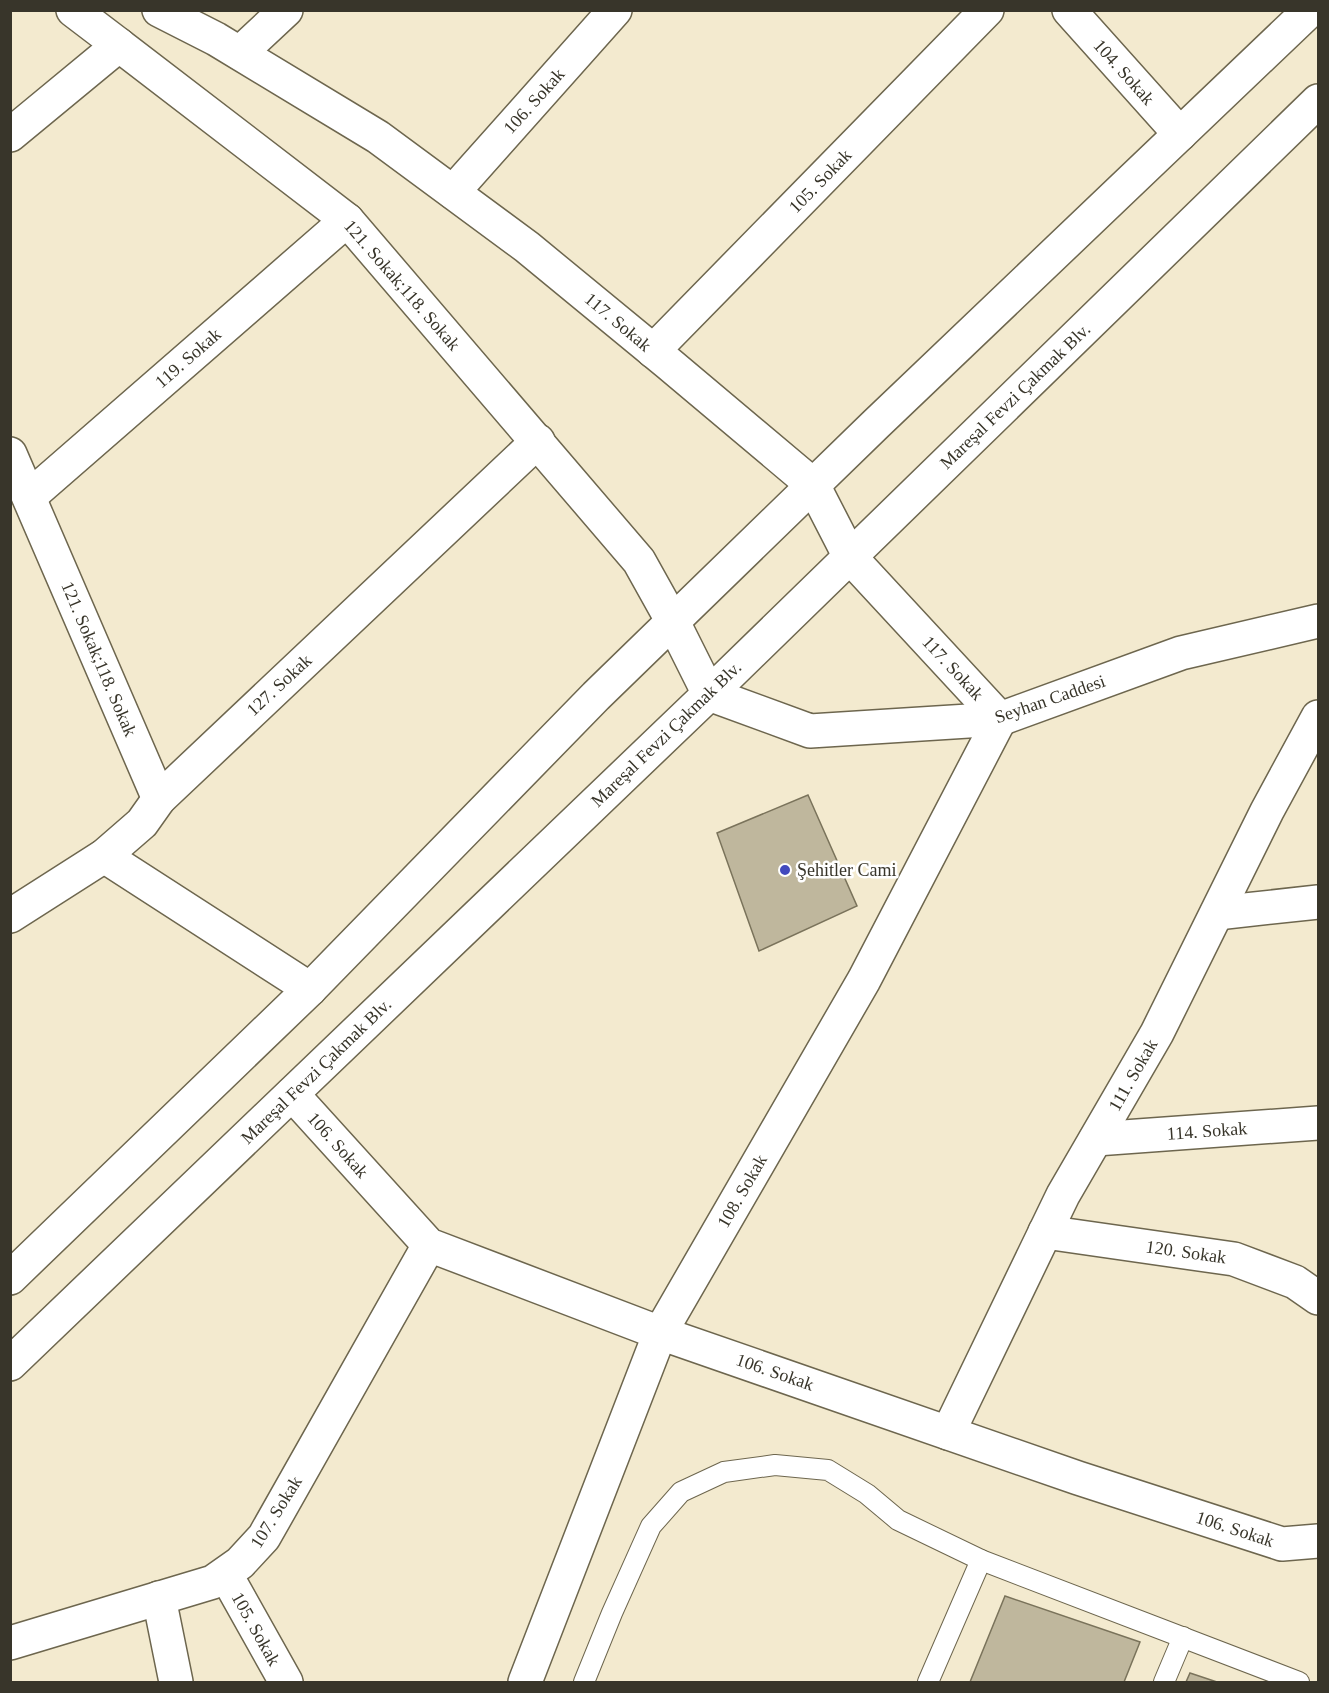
<svg xmlns="http://www.w3.org/2000/svg" width="1329" height="1693" viewBox="0 0 1329 1693" font-family="'Times New Roman',serif">
	<style>
		.building { fill: #bfb79d; stroke: #7a735b; stroke-width: 1.5 }
		.lines { fill: none; stroke-linecap: round; stroke-linejoin: round }
		.service-casing { stroke: #6d664e; stroke-width: 22 }
		.minor-casing { stroke: #6d664e; stroke-width: 36 }
		.secondary-casing { stroke: #6d664e; stroke-width: 36 }
		.primary-casing { stroke: #6d664e; stroke-width: 36 }
		.service { stroke: #fff; stroke-width: 20 }
		.minor { stroke: #fff; stroke-width: 33 }
		.secondary { stroke: #fff; stroke-width: 33 }
		.primary { stroke: #fff; stroke-width: 33 }
		.poi-dot { fill: #4149be; stroke: #fff; stroke-width: 2 }
		.labels { text-anchor: middle; stroke-width: 5; stroke-linejoin: round; paint-order: stroke }
		.street-label { font-size: 18px; fill: #38352a; stroke: #fff }
		.poi-label { font-size: 18px; fill: #38352a; stroke: #fff; text-anchor: start }
	</style>
	<rect width="100%" height="100%" fill="#f3eacf"/>
	<g class="building">
		<polygon points="808,795 857,906 759,951 717,833"/>
		<polygon points="1005,1596 1140,1642 1124,1682 970,1682"/>
		<polygon points="1190,1673 1217,1682 1186,1682"/>
	</g>
	<g class="lines">
		<g class="service-casing">
			<g id="service">
				<polyline points="584,1682 612,1613 651,1526 681,1492 724,1472 775,1465 828,1470 867,1494 898,1520 981,1560"/>
				<polyline points="928,1682 981,1560 1299,1682"/>
				<polyline points="1164,1682 1183,1637"/>
			</g>
		</g>
		<g class="minor-casing">
			<g id="minor">
				<polyline points="73,10 119,45"/>
				<polyline points="159,10 216,39 378,137 527,247 668,363 813,485 850,557 1000,719 864,980 660,1333 525,1682"/>
				<polyline points="1069,10 1180,134"/>
				<polyline points="240,53 286,10"/>
				<polyline points="10,135 119,45 347,220 639,561 673,622 709,694"/>
				<polyline points="453,192 615,10"/>
				<polyline points="653,351 987,10"/>
				<polyline points="10,454 159,799"/>
				<polyline points="29,497 347,220"/>
				<polyline points="104,856 310,989"/>
				<polyline points="1217,913 1318,902"/>
				<polyline points="10,916 104,856 142,823 159,799 538,441"/>
				<polyline points="292,1094 429,1245 660,1333 1078,1478 1282,1544 1318,1541"/>
				<polyline points="1096,1139 1318,1123"/>
				<polyline points="1045,1232 1234,1259 1295,1282 1318,1298"/>
				<polyline points="948,1433 1063,1195 1157,1033 1267,811 1318,717"/>
				<polyline points="226,1575 286,1682"/>
				<polyline points="159,1598 176,1682"/>
				<polyline points="10,1643 213,1582 240,1563 264,1537 429,1245"/>
			</g>
		</g>
		<g class="secondary-casing">
			<polyline id="secondary" points="709,694 810,731 1000,719 1181,653 1318,621"/>
		</g>
		<g class="primary-casing">
			<g id="primary">
				<polyline points="10,1278 310,989 596,696 876,424 1310,10"/>
				<polyline points="10,1364 709,694 1318,101"/>
			</g>
		</g>
		<use href="#service" class="service"/>
		<use href="#minor" class="minor"/>
		<use href="#secondary" class="secondary"/>
		<use href="#primary" class="primary"/>
	</g>
	<circle class="poi-dot" cx="785" cy="870" r="6"/>
	<g class="labels">
		<g class="street-label">
			<text transform="translate(1124 72) rotate(48)" y="6">104. Sokak</text>
			<text transform="translate(534 101) rotate(-48)" y="6">106. Sokak</text>
			<text transform="translate(820 181) rotate(-46)" y="6">105. Sokak</text>
			<text transform="translate(402 285) rotate(49)" y="6">121. Sokak;118. Sokak</text>
			<text transform="translate(618 322) rotate(40)" y="6">117. Sokak</text>
			<text transform="translate(188 358) rotate(-41)" y="6">119. Sokak</text>
			<text transform="translate(1015 396) rotate(-44)" y="6">Mareşal Fevzi Çakmak Blv.</text>
			<text transform="translate(99 659) rotate(67)" y="6">121. Sokak;118. Sokak</text>
			<text transform="translate(953 668) rotate(47)" y="6">117. Sokak</text>
			<text transform="translate(279 685) rotate(-43)" y="6">127. Sokak</text>
			<text transform="translate(1050 699) rotate(-19)" y="6">Seyhan Caddesi</text>
			<text transform="translate(666 734) rotate(-44)" y="6">Mareşal Fevzi Çakmak Blv.</text>
			<text transform="translate(316 1071) rotate(-44)" y="6">Mareşal Fevzi Çakmak Blv.</text>
			<text transform="translate(1133 1075) rotate(-60)" y="6">111. Sokak</text>
			<text transform="translate(1207 1131) rotate(-4)" y="6">114. Sokak</text>
			<text transform="translate(338 1145) rotate(48)" y="6">106. Sokak</text>
			<text transform="translate(742 1191) rotate(-60)" y="6">108. Sokak</text>
			<text transform="translate(1186 1252) rotate(8)" y="6">120. Sokak</text>
			<text transform="translate(775 1372) rotate(19)" y="6">106. Sokak</text>
			<text transform="translate(276 1512) rotate(-58)" y="6">107. Sokak</text>
			<text transform="translate(1235 1529) rotate(18)" y="6">106. Sokak</text>
			<text transform="translate(256 1629) rotate(61)" y="6">105. Sokak</text>
		</g>
		<g class="poi-label">
			<text x="797" y="876">Şehitler Cami</text>
		</g>
	</g>
	<rect width="1329" height="1693" fill="none" stroke="#38352a" stroke-width="24"/>
</svg>
